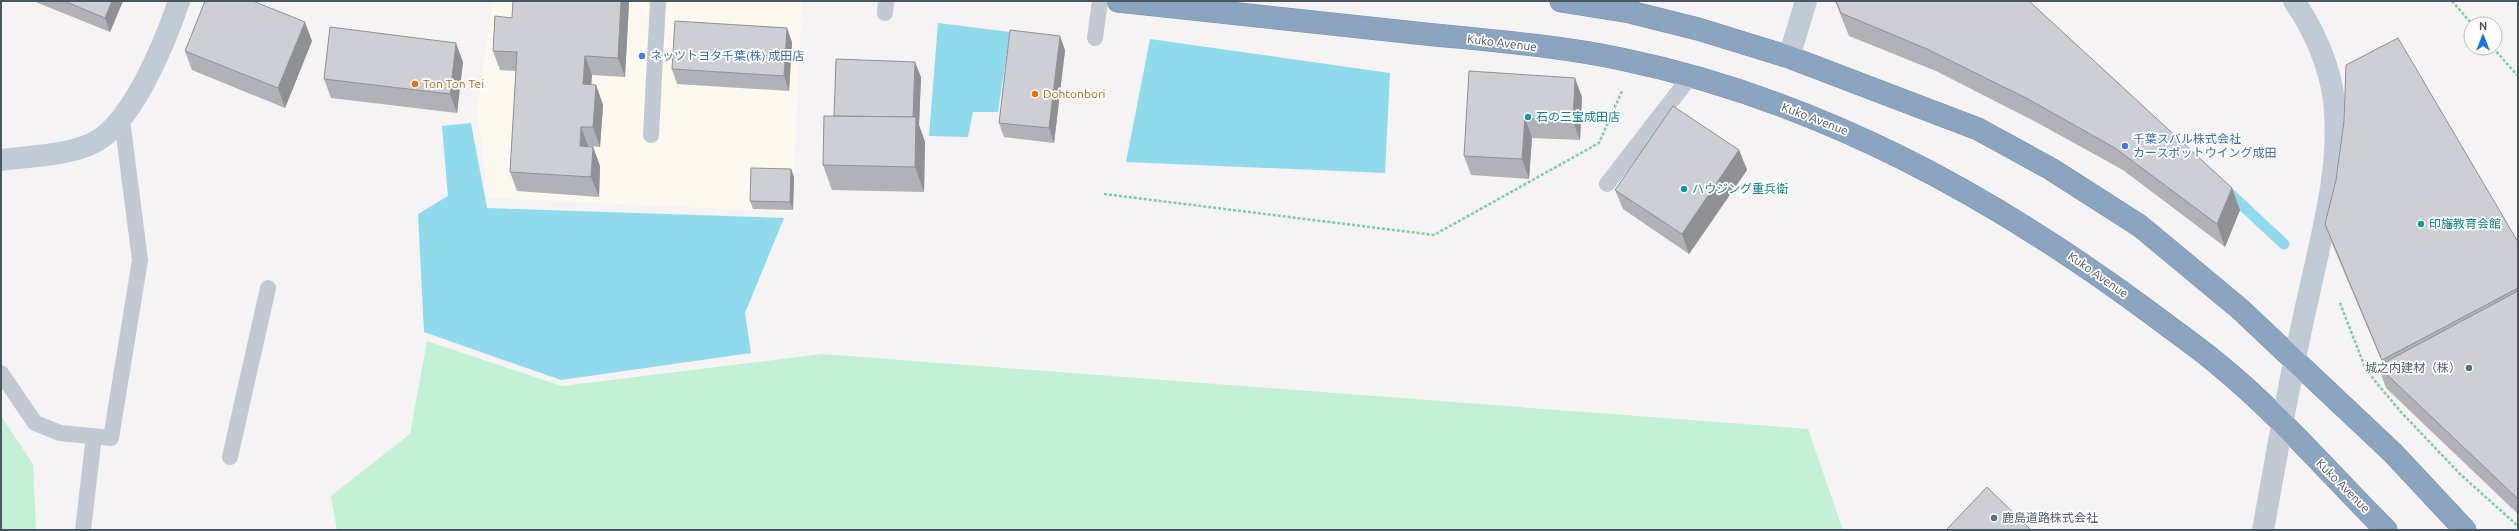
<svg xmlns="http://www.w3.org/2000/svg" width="2519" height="531" viewBox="0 0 2519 531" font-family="Ubuntu,'Noto Sans JP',sans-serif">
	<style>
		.commercial { fill: #fdf9ef }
		.green { fill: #c3f1d5 }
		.water { fill: #90daee }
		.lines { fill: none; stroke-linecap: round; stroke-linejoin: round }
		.stream { stroke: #90daee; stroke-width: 11 }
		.highway-casing { stroke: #7690ad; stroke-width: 23 }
		.path { stroke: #7ad0a6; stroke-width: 2.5; stroke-dasharray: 3 2; stroke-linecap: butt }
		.lane { stroke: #c1cad2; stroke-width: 16 }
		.street { stroke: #c1cad2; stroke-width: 22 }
		.secondary { stroke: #c1cbd6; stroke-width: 22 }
		.highway { stroke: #8ba5c1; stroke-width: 22 }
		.wall { fill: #b0b2b7 }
		.shaded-wall { fill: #909195 }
		.building { fill: #cdcfd5; stroke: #909195 }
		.shop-dot { fill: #3f7fe0; stroke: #fff; stroke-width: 1.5 }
		.food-dot { fill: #e8710a; stroke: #fff; stroke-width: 1.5 }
		.culture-dot { fill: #0f9aa8; stroke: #fff; stroke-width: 1.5 }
		.service-dot { fill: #5c6f8a; stroke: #fff; stroke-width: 1.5 }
		.labels { text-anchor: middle; stroke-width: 3.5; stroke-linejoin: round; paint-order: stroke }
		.street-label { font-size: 12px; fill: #4a5661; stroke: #fff }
		.shop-label { font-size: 12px; fill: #366cbe; stroke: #fff; text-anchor: start }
		.food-label { font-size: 12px; fill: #c56008; stroke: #fff; text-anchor: start }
		.culture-label { font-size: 12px; fill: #0d838f; stroke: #fff; text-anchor: start }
		.service-label { font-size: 12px; fill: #4e5e75; stroke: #fff; text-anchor: end }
	</style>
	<rect width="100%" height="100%" fill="#f5f3f3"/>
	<polygon class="commercial" points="493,1 761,1 802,3 792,212 488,198 477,108"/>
	<g class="green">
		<polygon points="427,341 562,386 822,354 1808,429 1843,530 337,530 331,496 410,434"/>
		<polygon points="1,416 33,464 36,530 1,530"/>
	</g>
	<g class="water">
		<polygon points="938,23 1010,32 998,112 973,112 968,137 929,136"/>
		<polygon points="1150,39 1390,73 1385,173 1126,162"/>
		<polygon points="471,123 487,208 784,218 745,313 751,353 561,380 424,332 418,214 448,196 442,126"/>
	</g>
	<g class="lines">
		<polyline class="stream" points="2226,190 2284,244"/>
		<g class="highway-casing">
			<g id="highway">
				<path d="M1118 1C1217 12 1317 22 1416 33 1484 40 1554 45 1621 59 1820 100 1995 197 2156 317 2177 333 2199 348 2219 365 2277 412 2332 476 2386 530"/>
				<polyline points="1561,1 1630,12 1698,29 1789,57 1978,129 2051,169 2140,226 2240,309 2393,453 2465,530"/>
			</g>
		</g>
		<g class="path">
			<polyline points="2452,1 2472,24"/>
			<polyline points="2493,48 2518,76"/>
			<polyline points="1104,194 1434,235 1599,143 1622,91"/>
			<polyline points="2340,303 2364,365 2375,381 2401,412 2460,474 2518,526"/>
		</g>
		<g class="lane">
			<polyline points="885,13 886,1"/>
			<polyline points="1095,38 1100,1"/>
			<polyline points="651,135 658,1"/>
			<polyline points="1607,184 1690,77"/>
			<polyline points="1,373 35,423 60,433 111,438 140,260 122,120"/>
			<polyline points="230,457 268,288"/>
			<polyline points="83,530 94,436"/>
		</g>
		<polyline class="street" points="2263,530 2282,425"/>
		<g class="secondary">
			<polyline points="1789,57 1806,1"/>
			<path d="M1 160C30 156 64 156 91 144 132 126 165 42 179 1"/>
			<path d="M2282 425C2291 376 2301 328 2312 280 2325 222 2341 161 2334 101 2330 66 2314 30 2294 1"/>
		</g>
		<use href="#highway" class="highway"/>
	</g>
	<g class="wall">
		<polygon points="33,1 123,1 110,32"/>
		<polygon points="1835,1 2029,1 2240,210 2225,247 2123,170 2036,122 1936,71 1849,36"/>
		<polygon points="629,3 625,77 592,75 591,85 596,85 603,105 600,147 588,146 588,147 593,147 600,166 599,197 517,191 510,172 516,71 500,70 493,51 512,18"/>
		<polygon points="312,41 285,108 192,70 185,51"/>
		<polygon points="792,42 789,91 677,84 672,69"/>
		<polygon points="1065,50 1054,143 1004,137 999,123"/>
		<polygon points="463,62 457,113 331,98 324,79"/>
		<polygon points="1469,71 1582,97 1580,140 1532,138 1529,179 1471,175 1464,156"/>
		<polygon points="921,77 919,125 925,142 924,192 832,190 823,165 834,116"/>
		<polygon points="1739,150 1747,170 1689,254 1623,209 1615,190"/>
		<polygon points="791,169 794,177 793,210 753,209 750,201"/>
		<polygon points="2336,180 2518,242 2518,514 2386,388 2378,366 2383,364 2333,246 2325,224"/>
	</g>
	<g class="shaded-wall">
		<polygon points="112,1 123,1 110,32 105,18"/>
		<polygon points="621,1 629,1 629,3 625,77 618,58"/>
		<polygon points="305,22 312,41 285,108 278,88"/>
		<polygon points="787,28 792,42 789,91 784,76"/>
		<polygon points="1060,36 1065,50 1054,143 1049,128"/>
		<polygon points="456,43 463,62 457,113 450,94"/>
		<polygon points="585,56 592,75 590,103 583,84"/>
		<polygon points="915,62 921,77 919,125 925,142 924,192 915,167 913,121"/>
		<polygon points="1575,78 1582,97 1580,140 1573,121"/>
		<polygon points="596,85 603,105 600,147 593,127"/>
		<polygon points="1525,118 1532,138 1529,179 1522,159"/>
		<polygon points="581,127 588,146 587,165 580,146"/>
		<polygon points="593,147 600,166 599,197 591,177"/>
		<polygon points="1739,150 1747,170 1689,254 1682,234"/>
		<polygon points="791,169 794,177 793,210 790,202"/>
		<polygon points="2232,188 2240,210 2225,247 2217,224"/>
	</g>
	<g class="building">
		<polygon points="64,1 112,1 105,18"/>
		<polygon points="205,1 253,1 305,22 278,88 185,51"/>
		<polygon points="513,1 621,1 618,58 585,56 583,84 596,85 593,127 581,127 580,146 593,147 591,177 510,172 517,52 493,51 495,16 512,18"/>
		<polygon points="1836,1 2029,1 2232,188 2217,224 2115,148 2028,99 1927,49 1841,13"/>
		<polygon points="675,21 787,28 784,76 672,69"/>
		<polygon points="330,27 456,43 450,94 324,79"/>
		<polygon points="1010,30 1060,36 1049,128 999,123"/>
		<polygon points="2398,38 2518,242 2518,288 2382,360 2325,224 2336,180 2344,121 2346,65"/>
		<polygon points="836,59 915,62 913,117 834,116"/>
		<polygon points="1469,71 1575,78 1573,121 1525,118 1522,159 1464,156"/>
		<polygon points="1673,106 1739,150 1682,234 1615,190"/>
		<polygon points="824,116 916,117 915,167 823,165"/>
		<polygon points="751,168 791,169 790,202 750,201"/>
		<polygon points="2518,291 2518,499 2378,366"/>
		<polygon points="1987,487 2031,530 1948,530 1947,529"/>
	</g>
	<g class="shop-dot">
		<circle cx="642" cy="56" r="4"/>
		<circle cx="2125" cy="146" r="4"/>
	</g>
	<g class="food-dot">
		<circle cx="415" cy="84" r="4"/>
		<circle cx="1035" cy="94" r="4"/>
	</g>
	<g class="culture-dot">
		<circle cx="1528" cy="117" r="4"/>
		<circle cx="1684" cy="189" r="4"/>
		<circle cx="2421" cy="224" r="4"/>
	</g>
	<g class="service-dot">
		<circle cx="2469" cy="368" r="4"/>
		<circle cx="1994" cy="518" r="4"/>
	</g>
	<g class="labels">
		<g class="street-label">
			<text transform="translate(1502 43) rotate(7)" y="4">Kuko Avenue</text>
			<text transform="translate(1815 119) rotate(21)" y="4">Kuko Avenue</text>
			<text transform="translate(2098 275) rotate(35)" y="4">Kuko Avenue</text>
			<text transform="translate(2343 486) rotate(45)" y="4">Kuko Avenue</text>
		</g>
		<g class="shop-label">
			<text x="650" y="60">ネッツトヨタ千葉(株) 成田店</text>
			<text x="2133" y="143">千葉スバル株式会社<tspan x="2133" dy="14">カースポットウイング成田</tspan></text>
		</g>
		<g class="food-label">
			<text x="423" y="88">Ton Ton Tei</text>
			<text x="1043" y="98">Dohtonbori</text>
		</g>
		<g class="culture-label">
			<text x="1536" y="121">石の三宝成田店</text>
			<text x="1692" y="193">ハウジング重兵衛</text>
			<text x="2429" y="228">印旛教育会館</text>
		</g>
		<g class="service-label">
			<text x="2461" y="372">城之内建材（株）</text>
			<text x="2002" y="522" text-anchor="start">鹿島道路株式会社</text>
		</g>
	</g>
	<rect width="2519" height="531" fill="none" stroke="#4a5661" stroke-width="4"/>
	<g transform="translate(2483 36)"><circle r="19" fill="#ffffff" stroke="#b7bbc0"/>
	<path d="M0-3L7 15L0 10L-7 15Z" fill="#1a73e8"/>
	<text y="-6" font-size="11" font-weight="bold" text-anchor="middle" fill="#4a5661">N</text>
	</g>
</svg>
